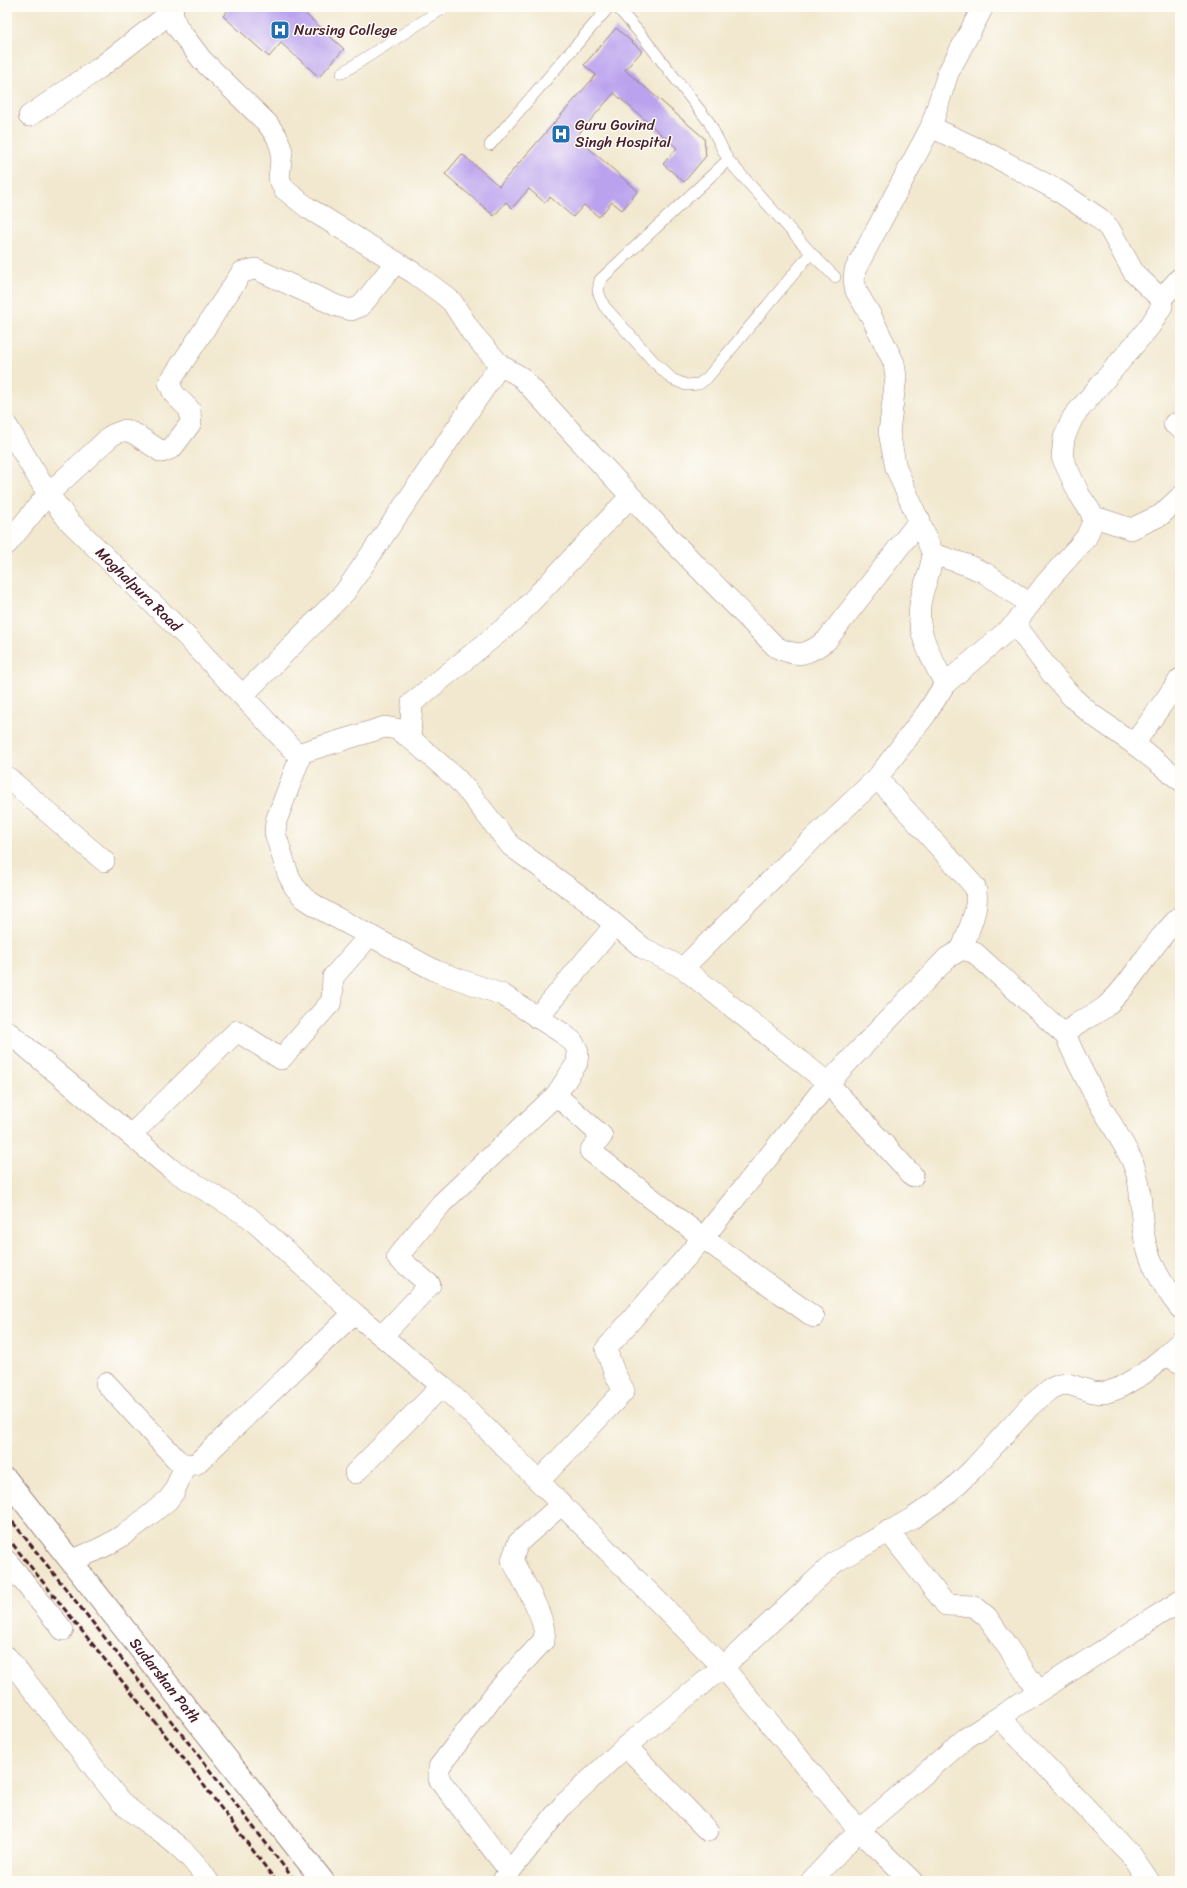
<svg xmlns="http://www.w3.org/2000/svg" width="1187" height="1888" viewBox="0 0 1187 1888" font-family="Sriracha,sans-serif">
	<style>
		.building { fill: #bba2ee }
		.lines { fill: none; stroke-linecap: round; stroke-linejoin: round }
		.service-casing { stroke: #9e847d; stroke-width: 12 }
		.minor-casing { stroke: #9e847d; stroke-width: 22 }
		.secondary-casing { stroke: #9e847d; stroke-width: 24 }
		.service { stroke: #fff; stroke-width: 11 }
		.minor { stroke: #fff; stroke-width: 21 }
		.secondary { stroke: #fff; stroke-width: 22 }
		.rail { stroke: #4a1f2b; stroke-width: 3; stroke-dasharray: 6 3; stroke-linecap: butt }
		.labels { text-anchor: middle; stroke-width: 3; stroke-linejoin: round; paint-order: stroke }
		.poi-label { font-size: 15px; fill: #4a1f2b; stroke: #fdfcf7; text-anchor: start }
		.street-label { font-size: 15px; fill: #4a1f2b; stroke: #fdfcf7 }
	</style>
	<rect width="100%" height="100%" fill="#fdfcf7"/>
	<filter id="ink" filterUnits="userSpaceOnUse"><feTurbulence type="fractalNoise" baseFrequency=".025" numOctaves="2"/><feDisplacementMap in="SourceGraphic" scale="8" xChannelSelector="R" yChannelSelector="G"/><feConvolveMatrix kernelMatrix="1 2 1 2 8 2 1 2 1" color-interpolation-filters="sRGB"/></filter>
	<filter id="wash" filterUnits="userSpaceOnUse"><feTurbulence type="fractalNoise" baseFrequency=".012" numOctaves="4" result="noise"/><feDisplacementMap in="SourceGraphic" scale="16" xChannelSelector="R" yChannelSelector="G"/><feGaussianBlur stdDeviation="0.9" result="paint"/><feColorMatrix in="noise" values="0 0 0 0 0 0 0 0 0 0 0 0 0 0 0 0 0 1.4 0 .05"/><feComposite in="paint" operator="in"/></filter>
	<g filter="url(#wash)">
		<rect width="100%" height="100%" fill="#f2e8cf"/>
		<g id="blocks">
			<g class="building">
				<polygon points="231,7 298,7 344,49 319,77 281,43 269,57 223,16"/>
				<polygon points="616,28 642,51 625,70 704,138 706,156 684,182 663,164 677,148 614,93 576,137 638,191 622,210 612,202 599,217 584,205 573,217 550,197 545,203 529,189 512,208 506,202 494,216 445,174 462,154 499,186 596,75 584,65"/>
			</g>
		</g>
	</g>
	<g filter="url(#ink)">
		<use href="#blocks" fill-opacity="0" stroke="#9e847d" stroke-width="1"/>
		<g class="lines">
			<g class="service-casing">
				<g id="service">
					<polyline points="617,7 643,37 709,122 728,160 811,253 707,378 699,384 686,385 672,379 655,363 604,306 598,291 600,280 728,160"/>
					<polyline points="342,73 445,7"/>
					<polyline points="490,145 609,7"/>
					<polyline points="811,253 835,277"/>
				</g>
			</g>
			<g class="minor-casing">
				<g id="minor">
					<path d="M170 7 177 27 202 60 267 123 277 137 282 151 279 178 284 189 308 208 414 273 444 295 452 302 472 333 500 365 521 377 673 542 776 647C799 658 806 655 826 641L920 520"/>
					<path d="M983 7 948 73 931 127 855 270 854 281 856 291 871 316 894 363 896 377 889 432 896 468 933 554C931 572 922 588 920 605 916 634 933 660 945 684L1015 624 1052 674 1072 697 1091 714 1134 744 1180 780"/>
					<polyline points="29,116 98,69 173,11"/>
					<polyline points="931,127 995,157 1057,190 1099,218 1109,228 1134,273 1161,299 1162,306 1150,326 1073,417 1064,438 1062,457 1079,494 1093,515 1092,524 1086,538 1045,584 1015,624"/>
					<polyline points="1161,299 1180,278"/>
					<polyline points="1174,424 1180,427"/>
					<path id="s1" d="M7 426 48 494 69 521 188 638 297 754 299 760 276 821 275 833 288 874 294 886 304 898 324 911 436 971 503 995 562 1033 573 1042 578 1051 577 1063 556 1095 442 1203 397 1257 430 1285 382 1336"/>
					<polyline points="1101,519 1131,529 1161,515 1180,497"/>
					<polyline points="7,544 48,494 112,435 125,430 135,434 162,452 172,448 191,423 190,410 174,394 169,383 242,272 256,269 337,306 351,310 361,306 396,262"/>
					<polyline points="933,554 967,565 985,573 1030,604"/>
					<polyline points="945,684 926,714 877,778 802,849 683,968 828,1083 947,958 962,949 975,953 1066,1036"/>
					<polyline points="243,695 345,592 500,365"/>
					<polyline points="410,738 412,703 513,621 630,497"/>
					<polyline points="1134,744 1180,679"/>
					<polyline points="297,754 385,727 396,729 410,738 456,778 471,795 511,846 587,901 643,948 683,968"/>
					<polyline points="7,777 104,861"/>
					<path d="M877 778 975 887C981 906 968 930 962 949"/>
					<path d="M1180 917C1151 943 1133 983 1105 1007 1092 1018 1073 1021 1066 1036 1075 1058 1086 1079 1097 1099 1109 1121 1123 1141 1133 1163 1142 1185 1140 1206 1143 1229 1146 1257 1163 1287 1180 1308"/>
					<polyline points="537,1018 615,925"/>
					<polyline points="7,1031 171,1169 249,1217 354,1313 442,1386 471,1413 723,1667 859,1830 912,1881"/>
					<polyline points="556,1095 602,1136 590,1151 703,1238 814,1317"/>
					<polyline points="131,1135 237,1031 281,1059 332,1001 333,977 370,935"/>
					<polyline points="1166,1355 1180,1342"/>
					<polyline points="106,1383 177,1460 185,1465 196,1464 354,1313"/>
					<polyline points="355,1473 442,1386"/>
					<polyline points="539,1481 624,1391 614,1372 606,1349 703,1238 828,1083 913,1176"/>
					<polyline points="888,1531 946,1605 974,1606 987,1617 1038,1691"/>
					<path d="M70 1560C112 1548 135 1527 168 1500L174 1492 185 1465"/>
					<polyline points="7,1561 63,1630"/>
					<path d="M7 1657 121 1802C139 1819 161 1831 180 1848 191 1857 200 1869 208 1881"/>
					<polyline points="999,1717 1132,1856 1149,1881"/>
					<polyline points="626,1746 708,1831"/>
					<path d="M510 1872 439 1779V1767L497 1691 544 1640C548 1620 522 1579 512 1560L518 1543 562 1504"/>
					<polyline points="502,1881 563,1805 626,1746 723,1667 835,1562 913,1518 946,1495 973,1469 1029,1407 1050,1389 1059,1385 1068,1384 1093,1392 1104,1393 1117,1389 1143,1374 1166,1355 1180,1363"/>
					<polyline points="811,1881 859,1830 966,1738 1180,1601"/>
				</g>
			</g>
			<g class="secondary-casing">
				<g id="secondary">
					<path id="s2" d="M7 1480 323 1881"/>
				</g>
			</g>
			<use href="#service" class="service"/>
			<use href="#minor" class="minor"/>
			<use href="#secondary" class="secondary"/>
			<g class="rail">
				<polyline points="7,1515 191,1746 295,1881"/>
				<polyline points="7,1537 181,1755 276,1881"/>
			</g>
		</g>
	</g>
	<defs>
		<g id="hospital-square" transform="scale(1)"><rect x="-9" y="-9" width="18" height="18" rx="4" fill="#1f6fb2" stroke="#fdfcf7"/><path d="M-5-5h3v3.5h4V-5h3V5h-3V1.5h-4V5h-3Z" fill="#fff"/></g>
	</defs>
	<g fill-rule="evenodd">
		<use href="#hospital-square" x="280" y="30"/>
		<use href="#hospital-square" x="561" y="134"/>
	</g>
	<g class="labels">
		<g class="poi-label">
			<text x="294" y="35">Nursing College</text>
			<text x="575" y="130">Guru Govind<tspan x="575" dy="17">Singh Hospital</tspan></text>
		</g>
		<g class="street-label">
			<text dy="5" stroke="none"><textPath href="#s1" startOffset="211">Moghalpura Road</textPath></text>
			<text dy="5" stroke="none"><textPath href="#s2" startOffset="255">Sudarshan Path</textPath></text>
		</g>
	</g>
	<rect width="1187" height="1888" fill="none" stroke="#fdfcf7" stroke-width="24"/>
</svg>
